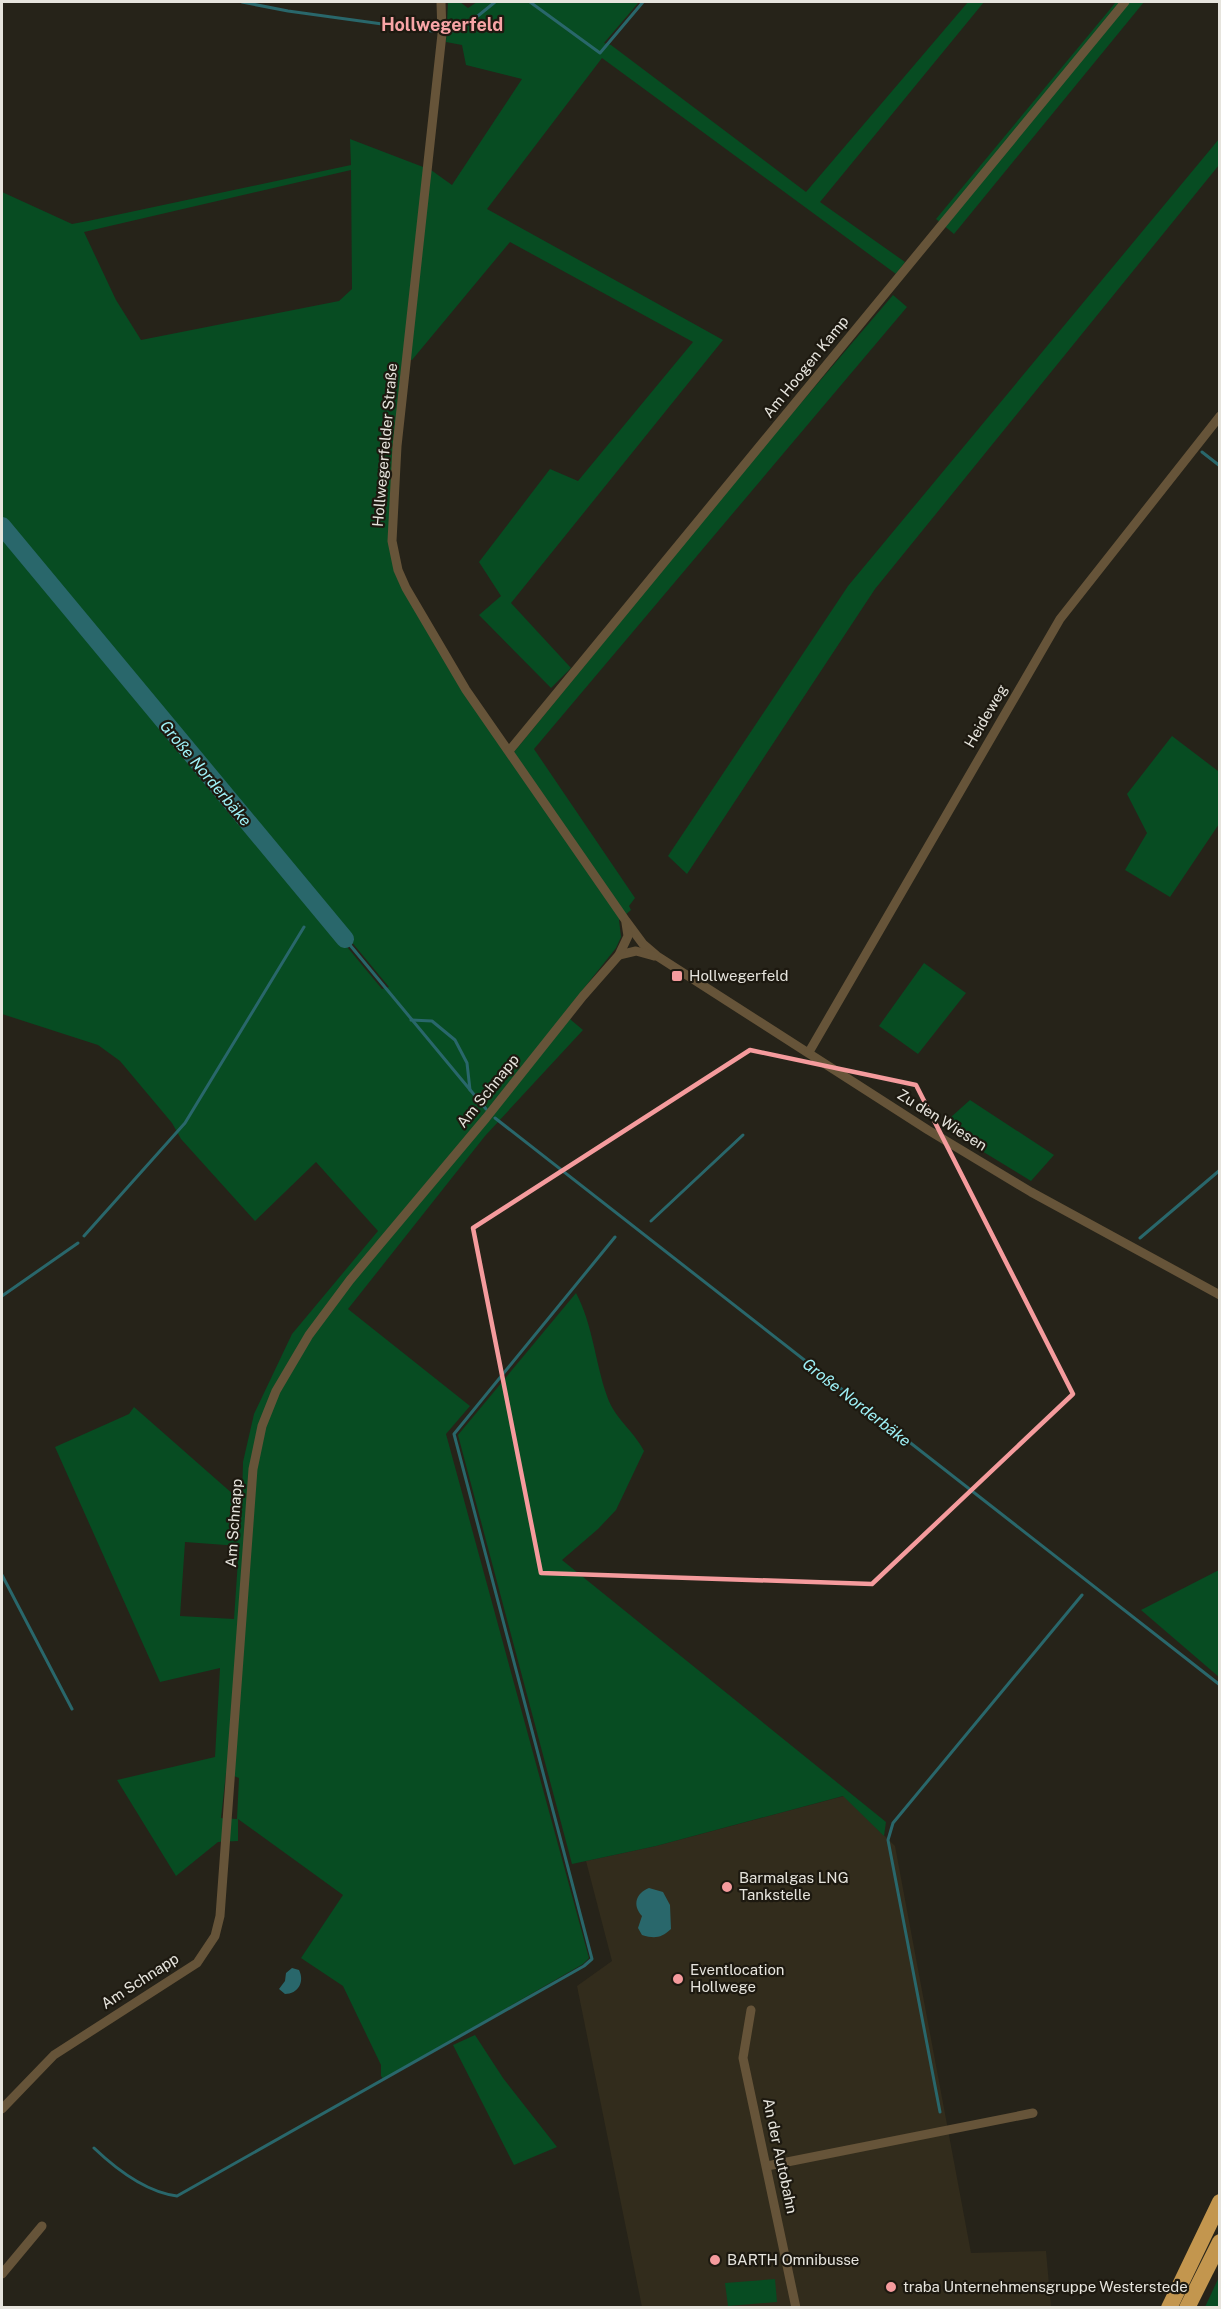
<svg xmlns="http://www.w3.org/2000/svg" width="1221" height="2309" viewBox="0 0 1221 2309" font-family="'Public Sans',sans-serif">
	<style>
		.built { fill: #322c1c }
		.green { fill: #074c22; fill-rule: evenodd }
		.water { fill: #29676b }
		.lines { fill: none; stroke-linecap: round; stroke-linejoin: round }
		.stream { stroke: #29676b; stroke-width: 3 }
		.river { stroke: #29676b; stroke-width: 18 }
		.minor { stroke: #665439; stroke-width: 9 }
		.motorway { stroke: #c3964e; stroke-width: 16 }
		.marked { fill: none; stroke: #f59b9d; stroke-width: 4.5; stroke-linejoin: round }
		.poi-dot { fill: #f59b9d; stroke: #1d1910; stroke-width: 2 }
		.labels { text-anchor: middle; stroke-width: 4.5; stroke-linejoin: round; paint-order: stroke }
		.street-label { font-size: 15px; fill: #e6e4dd; stroke: #1d1910 }
		.poi-label { font-size: 15px; fill: #e6e4dd; stroke: #1d1910; text-anchor: start }
		.water-label { font-size: 16px; font-style: italic; fill: #9ff2f8; stroke: #1d1910 }
		.quarter-label { font-size: 18px; font-weight: bold; fill: #f8a4a6; stroke: #1d1910 }
	</style>
	<rect width="100%" height="100%" fill="#262319"/>
	<polygon class="built" points="844,1796 895,1846 971,2253 1046,2251 1051,2307 642,2307 577,1986 612,1961 586,1861 656,1846"/>
	<g class="green">
		<path d="M448 2H460L468 8 477 2H493L466 23 467 25 497 2H529L574 36 532 2H639L604 43 611 45 806 192 968 2H984L820 202 905 262 896 274 602 58 487 209 723 340 511 603 571 668 551 688 479 615 501 596 479 562 550 469 578 481 693 342 510 242 412 360 404 359 394 450 396 574 463 690 514 752 744 470 893 295 907 307 534 749 635 898 629 906 631 910 619 920 621 937 616 948 565 1012 571 1020 583 1030 485 1136 348 1309 470 1406 446 1434 589 1958 583 1964 383 2079 381 2076V2065L343 1986 301 1958 343 1895 238 1819V1841L218 1842 176 1876 117 1780 215 1757 220 1668 160 1682 55 1447 129 1414 134 1407 242 1502 243 1462 254 1414 292 1334 378 1231 316 1162 255 1221 181 1139 172 1123 120 1061 98 1045 2 1014V531L382 989 389 987 2 521V192L72 224 88 221 351 165 350 139 431 170 452 185 522 79 466 65 462 45 446 42ZM351 170 352 289 339 301 141 340 116 300 84 232ZM185 1542 239 1546 234 1619 180 1616ZM226 1773 239 1778 237 1819 221 1818Z"/>
		<polygon points="1116,2 1144,2 954,234 936,219"/>
		<polygon points="1219,139 1219,165 875,589 687,874 668,856 848,586"/>
		<polygon points="1172,736 1218,771 1219,769 1219,824 1170,897 1125,870 1147,833 1127,794"/>
		<polygon points="924,963 966,993 918,1054 879,1026"/>
		<polygon points="970,1100 1054,1155 1031,1181 941,1126"/>
		<path d="M576 1293C593 1325 595 1362 607 1396 614 1418 634 1431 644 1451L616 1510 598 1529 562 1560 886 1822 884 1836 843 1796 656 1846 572 1864 458 1435Z"/>
		<polygon points="1219,1570 1219,1677 1141,1610"/>
		<polygon points="475,2035 503,2078 557,2147 514,2165 453,2045"/>
		<polygon points="1219,2277 1219,2307 1205,2307"/>
		<polygon points="775,2279 777,2302 728,2306 725,2283"/>
	</g>
	<g class="water">
		<path d="M649 1888 663 1892 670 1905 671 1929C661 1938 655 1939 642 1935L638 1928 642 1916C632 1905 636 1893 649 1888Z"/>
		<path d="M292 1968 299 1970C305 1982 298 1994 285 1994L279 1989 285 1981 286 1973Z"/>
	</g>
	<g class="lines">
		<g class="stream">
			<polyline points="242,2 288,11 433,31"/>
			<polyline points="530,2 600,53 643,2"/>
			<polyline points="452,31 463,28 495,2"/>
			<polyline points="1202,452 1220,466"/>
			<polyline points="345,939 486,1109"/>
			<polyline points="411,1020 432,1021 455,1040 467,1063 470,1090"/>
			<polyline points="495,1118 1220,1685"/>
			<polyline points="651,1221 743,1135"/>
			<polyline points="84,1236 185,1123 304,927"/>
			<polyline points="1140,1238 1220,1170"/>
			<polyline points="2,1296 78,1243"/>
			<polyline points="2,1575 72,1709"/>
			<polyline points="940,2112 888,1840 893,1823 1082,1595"/>
			<path d="M94 2148C116 2169 146 2192 177 2196L584 1966 592 1959 454 1434 615 1237"/>
		</g>
		<polyline class="river" points="2,526 345,939"/>
		<g class="minor">
			<polyline points="441,2 442,34 397,446 392,541 398,570 406,588 466,690 626,921 643,944 657,956 928,1130 1031,1192 1220,1295"/>
			<polyline points="509,751 1125,2"/>
			<polyline points="619,955 636,951 654,956"/>
			<polyline points="809,1052 1060,619 1220,416"/>
			<polyline points="751,2010 743,2058 796,2308"/>
			<polyline points="2,2109 54,2055 197,1963 215,1936 220,1916 253,1469 262,1426 276,1391 309,1335 350,1280 486,1118 583,996 619,955 628,936 626,923"/>
			<polyline points="767,2166 1033,2113"/>
			<polyline points="2,2274 42,2226"/>
		</g>
		<g class="motorway">
			<polyline points="1169,2308 1220,2202"/>
			<polyline points="1187,2308 1220,2242"/>
		</g>
	</g>
	<path class="marked" d="M750 1050 916 1085 1073 1394 872 1584 541 1573 473 1228Z"/>
	<g class="poi-dot">
		<rect x="671" y="970" width="12" height="12" rx="3"/>
		<circle cx="727" cy="1887" r="6"/>
		<circle cx="678" cy="1979" r="6"/>
		<circle cx="715" cy="2260" r="6"/>
		<circle cx="891" cy="2287" r="6"/>
	</g>
	<g class="labels">
		<g class="street-label">
			<text transform="translate(806 367) rotate(-51)" y="5">Am Hoogen Kamp</text>
			<text transform="translate(385 445) rotate(-85)" y="5">Hollwegerfelder Straße</text>
			<text transform="translate(986 716) rotate(-60)" y="5">Heideweg</text>
			<text transform="translate(488 1091) rotate(-51)" y="5">Am Schnapp</text>
			<text transform="translate(942 1120) rotate(32)" y="5">Zu den Wiesen</text>
			<text transform="translate(234 1523) rotate(-86)" y="5">Am Schnapp</text>
			<text transform="translate(140 1981) rotate(-33)" y="5">Am Schnapp</text>
			<text transform="translate(780 2156) rotate(78)" y="5">An der Autobahn</text>
		</g>
		<g class="poi-label">
			<text x="689" y="981">Hollwegerfeld</text>
			<text x="739" y="1883">Barmalgas LNG<tspan x="739" dy="17">Tankstelle</tspan></text>
			<text x="690" y="1975">Eventlocation<tspan x="690" dy="17">Hollwege</tspan></text>
			<text x="727" y="2265">BARTH Omnibusse</text>
			<text x="903" y="2292">traba Unternehmensgruppe Westerstede</text>
		</g>
		<g class="water-label">
			<text transform="translate(206 773) rotate(50)" y="6">Große Norderbäke</text>
			<text transform="translate(857 1402) rotate(38)" y="6">Große Norderbäke</text>
		</g>
		<g class="quarter-label">
			<text x="442" y="31">Hollwegerfeld</text>
		</g>
	</g>
	<rect width="1221" height="2309" fill="none" stroke="#e6e4dd" stroke-width="6"/>
</svg>
